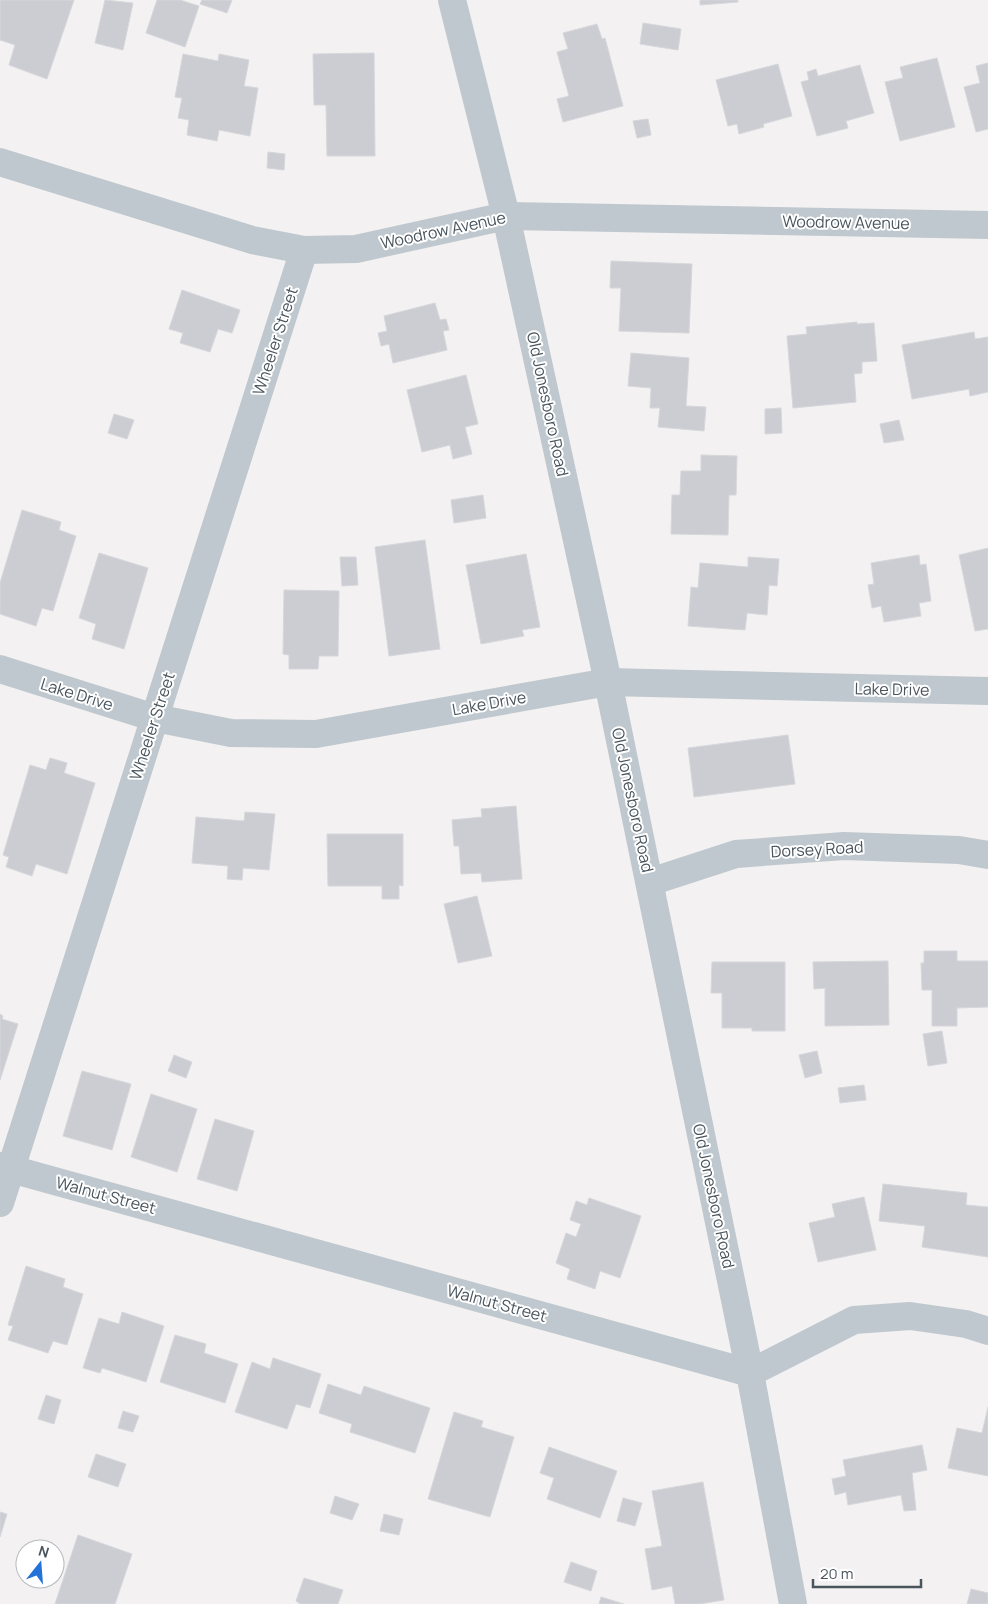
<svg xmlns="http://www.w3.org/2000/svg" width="988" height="1604" viewBox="0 0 988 1604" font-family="Manrope,sans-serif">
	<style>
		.building { fill: #cbcdd3; stroke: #d5d7db }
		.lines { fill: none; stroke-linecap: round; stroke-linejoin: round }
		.minor { stroke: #bfc8ce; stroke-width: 28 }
		.labels { text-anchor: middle; stroke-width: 4; stroke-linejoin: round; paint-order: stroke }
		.street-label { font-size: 16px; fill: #49545d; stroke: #fff }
	</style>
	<rect width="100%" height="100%" fill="#f3f1f1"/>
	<g class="building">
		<polygon points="0,0 74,0 47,79 9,65 15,45 0,40"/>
		<polygon points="105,0 133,3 123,50 95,43"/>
		<polygon points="157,0 180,0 199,6 185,47 146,33"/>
		<polygon points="202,0 232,0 227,13 200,4"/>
		<polygon points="700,0 738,0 738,2 700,5"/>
		<polygon points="643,23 681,29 678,50 640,44"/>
		<polygon points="597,24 602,39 605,38 623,106 563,122 557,99 569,96 557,52 568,49 563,33"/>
		<polygon points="374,53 375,156 327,156 326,105 314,105 313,54"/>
		<polygon points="183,54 218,61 219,54 249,60 244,86 258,88 250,136 219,130 217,141 187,135 189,120 178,118 182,98 175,97"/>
		<polygon points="937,58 955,127 900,141 885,82 903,78 900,67"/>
		<polygon points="988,63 988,129 976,132 964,87 980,83 976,66"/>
		<polygon points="778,64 792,116 763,124 764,127 739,134 737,124 728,126 716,80"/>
		<polygon points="860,65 874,113 846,121 848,128 817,136 801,82 809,80 807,72 816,69 818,76"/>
		<polygon points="648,119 651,135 637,138 633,121"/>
		<polygon points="268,152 285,154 284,170 267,168"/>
		<polygon points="611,261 692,264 689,333 619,331 621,288 610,288"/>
		<polygon points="182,290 240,310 232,333 218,329 210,352 180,343 183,333 169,329"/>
		<polygon points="435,303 440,320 446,319 449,330 443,331 447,350 393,363 389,344 381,346 378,333 387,331 384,316"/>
		<polygon points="857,322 857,324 874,323 877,361 862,362 862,373 854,374 856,402 793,408 787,336 807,334 806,327"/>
		<polygon points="974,332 975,339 988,337 988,392 970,396 969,389 912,399 902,345"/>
		<polygon points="631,353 689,358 686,406 706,407 704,431 658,427 660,408 650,408 651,388 628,386"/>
		<polygon points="466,375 478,424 465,427 472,454 453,459 450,445 422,452 407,390"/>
		<polygon points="781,408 782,433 765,434 765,409"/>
		<polygon points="114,414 134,420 127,439 108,433"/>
		<polygon points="899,420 904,440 884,443 880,424"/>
		<polygon points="701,455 737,456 736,495 729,495 728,535 671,534 672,495 680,495 681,471 701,471"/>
		<polygon points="483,495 486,518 454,523 451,500"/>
		<polygon points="22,510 61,522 59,530 76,536 53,611 42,608 36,626 0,614 0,583"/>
		<polygon points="425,540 440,649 389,656 375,547"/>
		<polygon points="988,548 988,629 975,631 959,555"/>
		<polygon points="99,553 148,568 124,649 92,639 96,624 79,618"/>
		<polygon points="526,554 540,627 522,630 524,636 481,644 466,565"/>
		<polygon points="919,555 920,565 926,564 931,601 919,603 921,616 884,622 881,606 872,608 868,585 874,584 871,563"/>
		<polygon points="340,557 356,557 358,585 342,586"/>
		<polygon points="748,557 779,559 777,586 769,585 767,615 747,613 745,630 688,626 691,587 698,588 700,563 748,567"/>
		<polygon points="284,590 339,591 338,656 319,656 318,669 289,669 289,655 283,654"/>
		<polygon points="788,735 795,784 694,797 688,748"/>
		<polygon points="50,758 67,763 64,773 95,783 67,874 36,864 32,876 6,867 9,857 3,855 30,765 46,770"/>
		<polygon points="516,806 522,879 482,882 481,873 461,874 459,846 454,846 452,820 482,817 481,809"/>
		<polygon points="245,812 275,814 269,870 243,868 242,880 227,879 228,866 192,863 196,817 244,821"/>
		<polygon points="327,834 403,834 403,886 399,885 399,899 382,899 382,886 328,886"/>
		<polygon points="477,896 492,956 458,963 444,904"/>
		<polygon points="924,951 957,951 957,961 988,961 988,1007 957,1008 957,1026 932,1026 932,990 922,990 921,963 924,963"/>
		<polygon points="888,961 889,1025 825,1026 825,988 814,989 813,962"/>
		<polygon points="712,962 785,962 785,1031 752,1031 752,1028 722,1028 722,993 711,993"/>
		<polygon points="0,1014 3,1016 2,1019 18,1024 0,1080"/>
		<polygon points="942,1031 947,1063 928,1066 923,1034"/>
		<polygon points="817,1051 822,1073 805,1078 799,1055"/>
		<polygon points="174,1055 192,1062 186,1078 168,1071"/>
		<polygon points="82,1071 131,1084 112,1150 63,1136"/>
		<polygon points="864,1085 866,1100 840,1103 838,1088"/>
		<polygon points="151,1094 197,1109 177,1172 131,1157"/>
		<polygon points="215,1119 254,1131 237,1191 197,1179"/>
		<polygon points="883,1184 967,1193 966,1205 988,1207 988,1257 922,1247 925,1226 879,1221"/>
		<polygon points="864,1197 876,1250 818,1262 809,1223 835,1217 832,1204"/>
		<polygon points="589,1198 641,1216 620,1278 600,1271 595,1289 567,1279 570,1269 556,1263 566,1233 576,1237 581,1224 570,1220 576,1201 587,1205"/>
		<polygon points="26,1266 65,1279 63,1287 83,1294 67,1345 53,1341 48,1353 8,1340 13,1326 8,1325"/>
		<polygon points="122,1312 164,1326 146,1382 102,1368 100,1373 83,1368 99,1318 119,1324"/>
		<polygon points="175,1335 206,1344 204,1353 238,1364 225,1403 160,1382"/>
		<polygon points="273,1358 321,1374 310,1408 296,1404 287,1429 235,1412 252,1362 270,1369"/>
		<polygon points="328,1384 361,1395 364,1386 430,1408 415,1453 350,1432 352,1424 319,1413"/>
		<polygon points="46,1395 61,1400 54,1424 38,1419"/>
		<polygon points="988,1407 988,1476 948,1468 957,1428 982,1433"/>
		<polygon points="123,1411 139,1416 133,1432 118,1428"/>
		<polygon points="454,1412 483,1421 481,1427 514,1437 490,1517 428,1499"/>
		<polygon points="922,1445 927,1470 912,1473 916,1510 904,1511 901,1495 848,1505 846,1492 835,1495 832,1479 846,1476 843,1460"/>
		<polygon points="549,1447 617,1471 600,1518 547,1499 554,1478 540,1473"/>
		<polygon points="96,1454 126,1464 118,1487 88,1477"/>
		<polygon points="703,1482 724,1600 699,1604 675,1604 672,1586 652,1590 645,1549 662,1546 652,1491"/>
		<polygon points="335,1496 359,1504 352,1520 330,1513"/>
		<polygon points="623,1498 642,1503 635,1526 617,1521"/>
		<polygon points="0,1512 7,1514 0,1537"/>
		<polygon points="384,1514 403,1519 399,1535 380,1531"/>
		<polygon points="78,1535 132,1554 115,1604 55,1604"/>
		<polygon points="571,1562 597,1571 591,1591 564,1582"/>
		<polygon points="304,1578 343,1590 338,1604 300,1604 296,1601"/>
		<polygon points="971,1589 988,1593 988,1604 967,1604"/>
		<polygon points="601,1597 624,1604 599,1604"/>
	</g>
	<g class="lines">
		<g class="minor">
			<polyline points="452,0 506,216 608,682 750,1373 793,1604"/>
			<polyline points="0,162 252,240 304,250 356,249 506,216 988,225"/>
			<polyline points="0,669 155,718 231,733 316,734 608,682 988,691"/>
			<polyline points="650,882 736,854 844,846 959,850 988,855"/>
			<polyline points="0,1166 750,1373 854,1320 910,1316 966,1324 988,1331"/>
			<polyline points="0,1203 304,250"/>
		</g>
	</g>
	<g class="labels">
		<g class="street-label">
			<text transform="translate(846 222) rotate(1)" y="6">Woodrow Avenue</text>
			<text transform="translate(443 230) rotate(-12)" y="6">Woodrow Avenue</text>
			<text transform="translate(275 341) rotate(-72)" y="6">Wheeler Street</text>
			<text transform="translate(548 404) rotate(78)" y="6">Old Jonesboro Road</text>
			<text transform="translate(892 689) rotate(1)" y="6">Lake Drive</text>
			<text transform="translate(77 694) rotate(17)" y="6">Lake Drive</text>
			<text transform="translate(489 703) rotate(-10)" y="6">Lake Drive</text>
			<text transform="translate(152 726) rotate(-72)" y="6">Wheeler Street</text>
			<text transform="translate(633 800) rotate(78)" y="6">Old Jonesboro Road</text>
			<text transform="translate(817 849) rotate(-3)" y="6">Dorsey Road</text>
			<text transform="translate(106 1195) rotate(15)" y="6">Walnut Street</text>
			<text transform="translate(714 1196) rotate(78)" y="6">Old Jonesboro Road</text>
			<text transform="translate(497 1303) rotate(15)" y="6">Walnut Street</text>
		</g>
	</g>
	<g transform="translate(40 1564) rotate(17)"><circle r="24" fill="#ffffff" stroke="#b6bbbe"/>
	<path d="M0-4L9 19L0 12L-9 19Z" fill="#2372da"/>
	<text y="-8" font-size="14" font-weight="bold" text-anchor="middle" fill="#49545d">N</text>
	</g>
	<path d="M813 1579v8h108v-8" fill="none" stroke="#49545d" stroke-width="2.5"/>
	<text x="820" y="1579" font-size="15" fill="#49545d" stroke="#ffffff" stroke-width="4" paint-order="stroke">20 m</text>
</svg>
